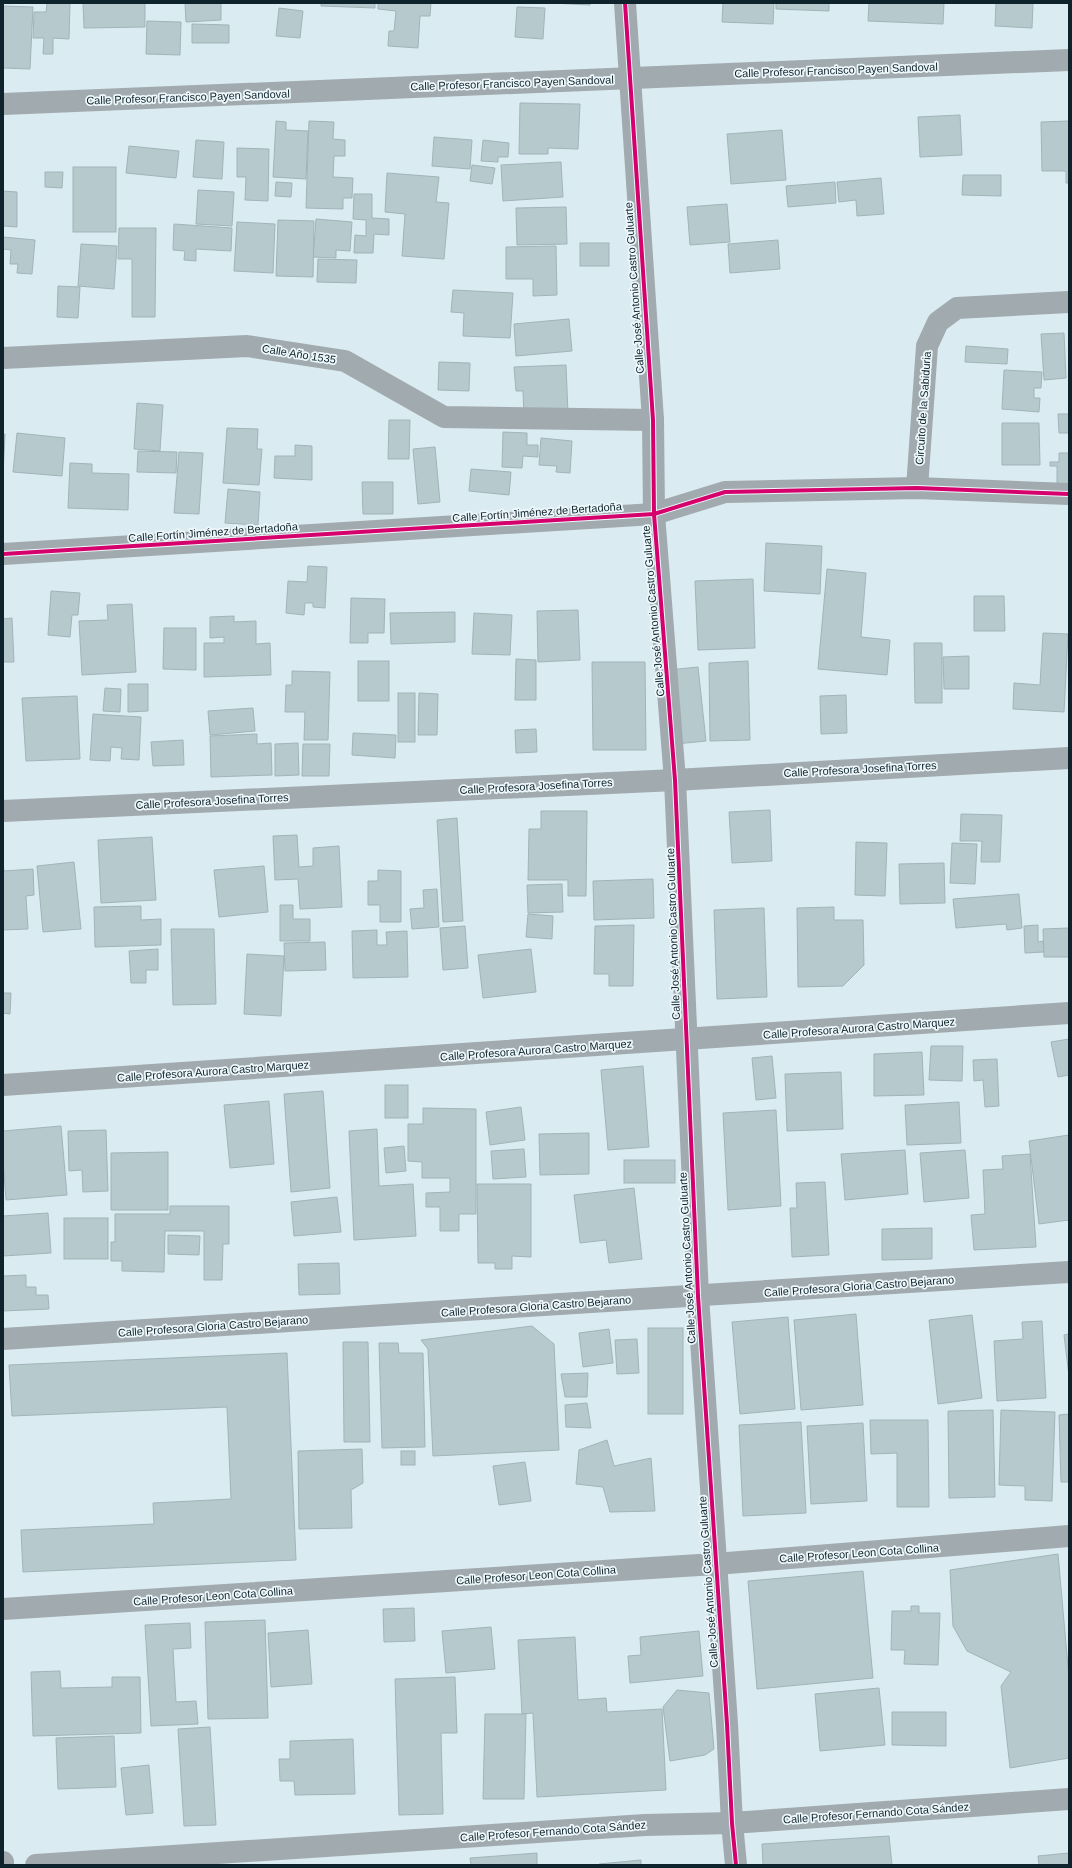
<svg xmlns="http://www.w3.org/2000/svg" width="1072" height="1868" viewBox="0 0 1072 1868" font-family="Helvetica,sans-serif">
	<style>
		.building { fill: #b6c9cd; stroke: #a1b5b8 }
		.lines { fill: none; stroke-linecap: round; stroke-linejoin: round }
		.street { stroke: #a1aaae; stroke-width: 22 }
		.cycleway-casing { stroke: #eef8fc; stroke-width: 6 }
		.cycleway { stroke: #d6006c; stroke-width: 4 }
		.labels { text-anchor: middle; stroke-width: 3.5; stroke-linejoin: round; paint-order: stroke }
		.street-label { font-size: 11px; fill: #0e232b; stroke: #eef8fc }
	</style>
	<rect width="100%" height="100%" fill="#daebf1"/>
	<g class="building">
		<polygon points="47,3 70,3 69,39 53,38 53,54 43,54 44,38 33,38 34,12 46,12"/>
		<polygon points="83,3 145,3 145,27 84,28"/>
		<polygon points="185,3 221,3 221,20 186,22"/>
		<polygon points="321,3 375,3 375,8 321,6"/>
		<polygon points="378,3 431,3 430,16 420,16 418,48 388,46 389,31 394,31 396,11 378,9"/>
		<polygon points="552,3 591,3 590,5"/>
		<polygon points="723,3 774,3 773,24 722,22"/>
		<polygon points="776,3 829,3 829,11 776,9"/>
		<polygon points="869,3 944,3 943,24 868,21"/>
		<polygon points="996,3 1033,3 1032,28 995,26"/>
		<polygon points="3,6 33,7 30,69 3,68"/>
		<polygon points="517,7 545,8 543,39 515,37"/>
		<polygon points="279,8 303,11 300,38 276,36"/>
		<polygon points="147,21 181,22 180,55 146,54"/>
		<polygon points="192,24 229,25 229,43 192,43"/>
		<polygon points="520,103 580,104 578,149 548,148 548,154 519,154"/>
		<polygon points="960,115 962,155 920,157 918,117"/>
		<polygon points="276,121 286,122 286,130 308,131 306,179 273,177"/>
		<polygon points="309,121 334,122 333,139 345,140 345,156 334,156 333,177 353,178 352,198 343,198 343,209 306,208"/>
		<polygon points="1069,121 1069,183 1066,183 1066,171 1042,171 1041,122"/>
		<polygon points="782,130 786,180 731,184 727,134"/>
		<polygon points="434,137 472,140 470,169 432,166"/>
		<polygon points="196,140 224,142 222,179 193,177"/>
		<polygon points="483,140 509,143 508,157 498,157 498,162 481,161"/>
		<polygon points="129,146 179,151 176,178 126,173"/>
		<polygon points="237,148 269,149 268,201 245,200 246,177 237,177"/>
		<polygon points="561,162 563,197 503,201 501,165"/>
		<polygon points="472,165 495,168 492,184 470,181"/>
		<rect x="73" y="167" width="43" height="65"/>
		<polygon points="45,172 63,172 62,188 45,187"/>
		<polygon points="387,173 439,177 436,202 449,203 444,259 402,256 405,214 385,212"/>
		<polygon points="963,175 1001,175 1001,196 962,195"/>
		<polygon points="881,178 884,214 857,216 856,200 839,202 837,182"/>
		<polygon points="276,182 292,183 291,197 275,196"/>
		<polygon points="835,182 836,203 788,207 786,186"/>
		<polygon points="198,190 234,192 232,226 196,224"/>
		<polygon points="3,191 17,192 17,227 3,226"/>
		<polygon points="354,194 372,194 372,218 389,219 389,235 374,234 373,253 354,253 355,235 366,236 366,220 353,219"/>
		<polygon points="727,204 730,242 690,245 687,207"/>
		<polygon points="566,207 567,244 517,245 516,208"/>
		<polygon points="316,219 352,222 350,251 336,250 336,258 313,257"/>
		<polygon points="278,220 314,221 313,277 276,276"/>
		<polygon points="237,222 275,224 273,273 234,271"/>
		<polygon points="174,224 232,228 231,251 196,249 196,261 184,260 185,251 173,250"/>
		<polygon points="119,228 156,228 155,317 132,317 132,259 118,259"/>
		<polygon points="3,237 35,240 32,274 17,273 18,264 10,264 11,250 3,249"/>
		<polygon points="778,240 780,269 730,273 728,244"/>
		<rect x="580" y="243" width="29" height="23"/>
		<polygon points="81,244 117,246 114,289 78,286"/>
		<polygon points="556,246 557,295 533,296 533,279 506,279 506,247"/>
		<polygon points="318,259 357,260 356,283 317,282"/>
		<polygon points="58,286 80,287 78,318 57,317"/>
		<polygon points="453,290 513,293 510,338 463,336 464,313 451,312"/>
		<polygon points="569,319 572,351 516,356 514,324"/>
		<polygon points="1064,333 1066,378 1044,380 1041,334"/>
		<polygon points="966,346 1008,349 1007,364 965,362"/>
		<polygon points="439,362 470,363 469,391 438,390"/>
		<polygon points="566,365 568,414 524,417 523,391 516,391 514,367"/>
		<polygon points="1004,370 1042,372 1041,388 1034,388 1034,398 1040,398 1039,412 1002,409"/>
		<polygon points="137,403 163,405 160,451 134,449"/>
		<polygon points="1058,414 1069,414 1069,433 1059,433"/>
		<polygon points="389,420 410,420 409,459 388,459"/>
		<polygon points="1002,423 1039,423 1040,465 1002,465"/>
		<polygon points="227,428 258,429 257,449 262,449 259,485 223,483"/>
		<polygon points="503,432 527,433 527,445 538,445 538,457 523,456 522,468 502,467"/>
		<polygon points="17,433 65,438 62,476 13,472"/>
		<polygon points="3,434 5,434 3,474"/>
		<polygon points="541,438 572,441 570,473 556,472 557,466 539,465"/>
		<polygon points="295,445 312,446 312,480 274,478 275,456 295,456"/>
		<polygon points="435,447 440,502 418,504 413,449"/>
		<polygon points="138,451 177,452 176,473 137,472"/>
		<polygon points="179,452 203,453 199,514 174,513"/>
		<polygon points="1059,453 1069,453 1069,485 1057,485 1057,466 1050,466 1050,462 1059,462"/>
		<polygon points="70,463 92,464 92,473 129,474 128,510 68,508"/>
		<polygon points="471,469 511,472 509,495 469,491"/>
		<polygon points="362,482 393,482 393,514 363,514"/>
		<polygon points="228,489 260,492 258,525 225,523"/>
		<polygon points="766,543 822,546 820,594 764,591"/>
		<polygon points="308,566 327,567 325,608 313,607 313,603 305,603 304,615 286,613 288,581 307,582"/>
		<polygon points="827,569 866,573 861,637 890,640 887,675 818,669"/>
		<polygon points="753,579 755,648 698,650 695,581"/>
		<polygon points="51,591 80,593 78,615 72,615 70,637 48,635"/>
		<polygon points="974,596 1004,596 1005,631 974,631"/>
		<polygon points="351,598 385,599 384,633 368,633 368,643 350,643"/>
		<polygon points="132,604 136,672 82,675 79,621 108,620 107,605"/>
		<polygon points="578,610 580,660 538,662 537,611"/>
		<polygon points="455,612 455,642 391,644 390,613"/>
		<polygon points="474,613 512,615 510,655 472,654"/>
		<polygon points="234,616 234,622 256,621 256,644 270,643 271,675 204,677 204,643 224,643 224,637 210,638 210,617"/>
		<polygon points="12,618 14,662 3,662 3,619"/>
		<polygon points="164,628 196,628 196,670 163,669"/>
		<polygon points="1043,633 1068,634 1064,712 1013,709 1014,683 1040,685"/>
		<polygon points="914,643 942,643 942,703 915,703"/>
		<polygon points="969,656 969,689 944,689 943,657"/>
		<polygon points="516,659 536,660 536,700 515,700"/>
		<rect x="358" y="661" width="31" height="40"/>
		<polygon points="748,661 750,740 710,741 709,663"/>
		<polygon points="592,662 645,662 646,750 593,750"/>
		<polygon points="698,667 706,741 676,744 668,670"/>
		<polygon points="292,671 330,672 328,740 304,740 305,712 285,712 286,685 292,685"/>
		<polygon points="128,684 148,684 148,711 128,712"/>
		<polygon points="105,688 121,689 120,712 103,711"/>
		<rect x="398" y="693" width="17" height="49"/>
		<polygon points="419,693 438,694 437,735 418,735"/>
		<polygon points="846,695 847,733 821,734 820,696"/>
		<polygon points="77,696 80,759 26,761 22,698"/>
		<polygon points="253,708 255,731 210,735 208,711"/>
		<polygon points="93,714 141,717 139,760 121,759 122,748 111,747 110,761 90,760"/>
		<polygon points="536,729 537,752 516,753 515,730"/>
		<polygon points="353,733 396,735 395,758 352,755"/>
		<polygon points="257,734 257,744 271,743 272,775 211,777 210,736"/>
		<polygon points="183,740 184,765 153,766 151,742"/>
		<polygon points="298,743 299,775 275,776 275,744"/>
		<polygon points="303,744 330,744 329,776 302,776"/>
		<polygon points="770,810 772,861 732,863 729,812"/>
		<polygon points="541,811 587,811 586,896 568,896 568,880 528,880 529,829 541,829"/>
		<polygon points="961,814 1002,815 1000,862 981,862 982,841 960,841"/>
		<polygon points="457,818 463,921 443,922 437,820"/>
		<polygon points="297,835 299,867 313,866 313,848 339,846 342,907 300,909 298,879 275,880 273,836"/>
		<polygon points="152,837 156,900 101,903 98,840"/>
		<polygon points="856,842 887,843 885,896 855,895"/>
		<polygon points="952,843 977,844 975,884 950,883"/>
		<polygon points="74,862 81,929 43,932 37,866"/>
		<polygon points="3,863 4,871 33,869 34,895 26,896 28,929 3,930"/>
		<polygon points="944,863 945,903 900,904 899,864"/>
		<polygon points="264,866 268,912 219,917 214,870"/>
		<polygon points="378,870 401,871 401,922 380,922 380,905 368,905 368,881 378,881"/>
		<polygon points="653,879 654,918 594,920 593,881"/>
		<polygon points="562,884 563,912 528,913 527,885"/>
		<polygon points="437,889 439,927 412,929 410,909 424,908 423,890"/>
		<polygon points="1019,894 1022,928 1007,930 1006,924 956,928 953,899"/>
		<polygon points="280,905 293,905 293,919 310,919 310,941 280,941"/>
		<polygon points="141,906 141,920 161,919 161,945 95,947 94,907"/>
		<polygon points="834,907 834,920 863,920 864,965 843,986 798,987 797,908"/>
		<polygon points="764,908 767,997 717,999 714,910"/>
		<polygon points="528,914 553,916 552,939 526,937"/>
		<polygon points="634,925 633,986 609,986 609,974 594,974 595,926"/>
		<polygon points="1038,925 1038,942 1043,941 1044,952 1025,953 1024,926"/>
		<polygon points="465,926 468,968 443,970 440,928"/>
		<polygon points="1069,928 1069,957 1044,957 1043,929"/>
		<polygon points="171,929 214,929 216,1004 173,1005"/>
		<polygon points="377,930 377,945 387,945 386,932 407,931 408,977 353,978 352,931"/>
		<polygon points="325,942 326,970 285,971 284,943"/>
		<polygon points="158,949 158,970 146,970 146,983 131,983 129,951"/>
		<polygon points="531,949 536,992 483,998 478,955"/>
		<polygon points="247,954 284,956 281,1016 244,1014"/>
		<polygon points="3,993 11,993 10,1014 3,1013"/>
		<polygon points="1069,1039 1069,1075 1058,1077 1051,1042"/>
		<polygon points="931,1046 963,1046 962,1081 929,1080"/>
		<polygon points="922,1052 924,1095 874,1096 874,1054"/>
		<polygon points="772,1056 776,1098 756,1100 752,1058"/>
		<polygon points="997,1059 999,1106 985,1107 983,1080 974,1081 973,1060"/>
		<polygon points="643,1066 649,1147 608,1150 601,1070"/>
		<polygon points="841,1072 843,1129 787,1131 785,1074"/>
		<rect x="385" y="1085" width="23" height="33"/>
		<polygon points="323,1091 330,1188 291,1192 284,1094"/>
		<polygon points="269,1101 274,1164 230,1168 224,1105"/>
		<polygon points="959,1102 961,1143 907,1145 905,1105"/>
		<polygon points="521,1107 525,1140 490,1145 486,1112"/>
		<polygon points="423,1108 476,1109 476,1214 459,1214 459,1231 440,1231 440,1207 426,1207 426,1193 450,1192 450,1178 422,1178 422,1162 408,1161 408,1124 423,1124"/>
		<polygon points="776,1110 781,1206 728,1210 723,1113"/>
		<polygon points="61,1126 67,1195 6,1200 3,1160 3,1131"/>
		<polygon points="377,1129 379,1186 413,1184 416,1236 354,1240 349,1131"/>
		<polygon points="106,1130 108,1191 83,1192 82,1170 69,1171 68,1131"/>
		<polygon points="589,1133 589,1174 540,1175 539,1134"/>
		<polygon points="1069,1135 1069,1220 1039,1224 1029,1141"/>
		<polygon points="404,1146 406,1171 386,1173 384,1148"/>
		<polygon points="524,1149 526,1177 493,1179 491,1151"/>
		<polygon points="905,1150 908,1194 845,1200 841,1154"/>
		<polygon points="965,1150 969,1198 924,1202 920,1153"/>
		<polygon points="168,1152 168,1210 111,1210 111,1153"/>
		<polygon points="1030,1154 1036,1247 974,1250 971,1215 985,1214 983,1170 1003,1169 1002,1156"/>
		<rect x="624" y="1160" width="51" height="23"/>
		<polygon points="825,1182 829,1255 792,1257 790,1208 797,1208 796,1183"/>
		<polygon points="477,1184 531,1184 531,1257 512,1256 512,1269 495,1269 495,1263 478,1263"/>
		<polygon points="634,1188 642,1259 609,1263 606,1240 580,1243 574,1195"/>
		<polygon points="337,1197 341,1232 294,1236 291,1202"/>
		<polygon points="170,1206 229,1206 229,1244 223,1244 222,1280 204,1280 204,1231 165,1231 164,1272 122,1271 122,1261 111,1261 111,1242 115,1242 115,1214 170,1214"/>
		<polygon points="48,1213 51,1253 3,1256 3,1216"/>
		<rect x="64" y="1218" width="44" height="41"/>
		<polygon points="932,1228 932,1259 882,1260 882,1229"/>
		<polygon points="168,1235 200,1236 199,1255 168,1254"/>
		<polygon points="339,1263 340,1294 299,1295 298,1264"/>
		<polygon points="26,1275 26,1287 36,1287 36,1295 48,1295 49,1309 3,1311 3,1276"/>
		<polygon points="856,1314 863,1405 801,1410 794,1320"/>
		<polygon points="972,1315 982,1398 938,1404 929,1320"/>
		<polygon points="788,1317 795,1409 740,1414 732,1322"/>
		<polygon points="1042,1321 1046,1398 997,1401 994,1341 1023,1339 1022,1322"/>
		<polygon points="532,1326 554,1344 559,1450 433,1456 428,1349 421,1340"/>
		<rect x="648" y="1328" width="35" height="86"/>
		<polygon points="609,1329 613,1363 583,1367 579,1333"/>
		<polygon points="1069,1334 1069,1376 1064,1335"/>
		<polygon points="637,1339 639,1373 617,1374 615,1340"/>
		<polygon points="343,1342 368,1342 370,1442 344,1442"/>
		<polygon points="379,1343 398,1343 399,1353 423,1353 425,1447 382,1448"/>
		<polygon points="287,1353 296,1560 23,1572 21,1530 154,1524 153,1503 231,1499 227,1407 12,1416 9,1365"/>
		<polygon points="588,1373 587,1397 565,1397 561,1374"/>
		<polygon points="587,1403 591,1428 566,1427 565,1405"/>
		<polygon points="993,1410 995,1497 949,1498 948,1411"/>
		<polygon points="1001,1410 1055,1412 1052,1501 1025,1500 1025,1486 999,1485"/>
		<polygon points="1069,1414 1069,1482 1061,1482 1059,1415"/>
		<polygon points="870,1420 928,1420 929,1507 897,1507 897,1453 871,1454"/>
		<polygon points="801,1422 806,1513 743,1516 739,1425"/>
		<polygon points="863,1423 867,1501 811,1504 807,1426"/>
		<polygon points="607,1440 614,1466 651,1458 655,1511 610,1512 603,1487 576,1484 579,1450"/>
		<polygon points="362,1449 363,1483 351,1490 352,1528 299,1529 298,1451"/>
		<rect x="401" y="1451" width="14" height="14"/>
		<polygon points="525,1462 531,1501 499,1505 493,1466"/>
		<polygon points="1058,1554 1069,1678 1069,1758 1010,1768 1001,1686 1011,1672 967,1651 953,1626 950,1570"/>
		<polygon points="863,1571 873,1678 757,1689 748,1581"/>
		<polygon points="911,1606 919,1606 919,1613 940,1613 938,1665 904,1664 905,1650 891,1650 892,1611 911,1611"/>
		<polygon points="414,1608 415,1641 384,1642 383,1609"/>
		<polygon points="265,1620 268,1718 208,1719 205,1622"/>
		<polygon points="190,1623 191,1648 173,1649 176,1702 196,1701 198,1724 151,1726 145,1625"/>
		<polygon points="491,1627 495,1669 446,1673 442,1631"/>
		<polygon points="308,1630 312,1684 271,1687 268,1633"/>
		<polygon points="699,1631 703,1676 630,1683 628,1656 641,1655 640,1637"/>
		<polygon points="575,1637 578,1700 606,1698 607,1712 662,1709 666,1790 537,1797 533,1713 522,1714 518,1640"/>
		<polygon points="60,1671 61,1688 112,1687 112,1677 140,1677 141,1733 33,1736 31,1672"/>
		<polygon points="455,1677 457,1733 441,1733 443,1814 399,1815 395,1679"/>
		<polygon points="879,1688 885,1745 820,1751 815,1694"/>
		<polygon points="677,1690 709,1693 714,1749 705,1755 670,1761 663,1707"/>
		<polygon points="892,1712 946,1712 946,1746 892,1745"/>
		<polygon points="485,1714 526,1714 524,1799 483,1799"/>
		<polygon points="210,1727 216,1825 184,1826 178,1729"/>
		<polygon points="114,1736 116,1787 58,1789 56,1738"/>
		<polygon points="353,1739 355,1794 295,1795 294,1781 280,1781 279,1759 290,1759 290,1741"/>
		<polygon points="149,1765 153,1813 126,1815 121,1768"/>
		<polygon points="889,1836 892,1865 763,1865 762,1844"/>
		<polygon points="537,1853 537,1865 471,1865 470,1858"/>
		<polygon points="1069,1853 1069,1865 1039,1865 1038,1856"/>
		<polygon points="641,1860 641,1865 599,1865 599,1864"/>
	</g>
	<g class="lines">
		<g class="street">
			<polyline points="625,3 653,420 654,514 675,780 698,1296 727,1724 732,1823 736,1865"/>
			<polyline points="3,104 1069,60"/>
			<polyline points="3,358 247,346 345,361 444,417 653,420"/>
			<polyline points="917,488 927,346 938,322 957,308 1069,302"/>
			<polyline points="3,554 654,514 725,492 917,488 1069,494"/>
			<polyline points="3,811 675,780 1069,758"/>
			<polyline points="3,1085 1069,1013"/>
			<polyline points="3,1339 1069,1272"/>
			<polyline points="3,1609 715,1564 1069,1536"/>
			<polyline points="3,1862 3,1865"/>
			<polyline points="36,1865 645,1825 732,1823 1069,1799"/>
		</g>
		<g class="cycleway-casing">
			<g id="cycleway">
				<polyline points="625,3 653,420 654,514 675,780 698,1296 727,1724 732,1823 736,1865"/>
				<polyline points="3,554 654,514 725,492 917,488 1069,494"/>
			</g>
		</g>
		<use href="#cycleway" class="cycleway"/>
	</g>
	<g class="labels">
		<g class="street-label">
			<text transform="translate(836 70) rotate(-2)" y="4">Calle Profesor Francisco Payen Sandoval</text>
			<text transform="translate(512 83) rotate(-2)" y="4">Calle Profesor Francisco Payen Sandoval</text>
			<text transform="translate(188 97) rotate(-2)" y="4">Calle Profesor Francisco Payen Sandoval</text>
			<text transform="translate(634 288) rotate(-94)" y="4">Calle José Antonio Castro Guluarte</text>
			<text transform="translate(299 354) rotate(9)" y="4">Calle Año 1535</text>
			<text transform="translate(923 408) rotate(-86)" y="4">Circuito de la Sabiduria</text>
			<text transform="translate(537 512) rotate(-4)" y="4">Calle Fortín Jiménez de Bertadoña</text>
			<text transform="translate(213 532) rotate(-4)" y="4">Calle Fortín Jiménez de Bertadoña</text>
			<text transform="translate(653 611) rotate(-95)" y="4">Calle José Antonio Castro Guluarte</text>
			<text transform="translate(860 769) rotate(-3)" y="4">Calle Profesora Josefina Torres</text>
			<text transform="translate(536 786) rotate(-3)" y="4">Calle Profesora Josefina Torres</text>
			<text transform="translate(212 801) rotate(-3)" y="4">Calle Profesora Josefina Torres</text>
			<text transform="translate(673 934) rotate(-92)" y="4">Calle José Antonio Castro Guluarte</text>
			<text transform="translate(859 1028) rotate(-4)" y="4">Calle Profesora Aurora Castro Marquez</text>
			<text transform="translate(536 1050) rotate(-4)" y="4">Calle Profesora Aurora Castro Marquez</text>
			<text transform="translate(213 1071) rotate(-4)" y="4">Calle Profesora Aurora Castro Marquez</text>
			<text transform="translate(687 1258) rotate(-93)" y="4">Calle José Antonio Castro Guluarte</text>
			<text transform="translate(859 1286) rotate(-4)" y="4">Calle Profesora Gloria Castro Bejarano</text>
			<text transform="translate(536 1306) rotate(-4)" y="4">Calle Profesora Gloria Castro Bejarano</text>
			<text transform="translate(213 1326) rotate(-4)" y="4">Calle Profesora Gloria Castro Bejarano</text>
			<text transform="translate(859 1553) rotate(-4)" y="4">Calle Profesor Leon Cota Collina</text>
			<text transform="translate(536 1575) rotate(-4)" y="4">Calle Profesor Leon Cota Collina</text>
			<text transform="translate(708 1582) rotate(-94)" y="4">Calle José Antonio Castro Guluarte</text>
			<text transform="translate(213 1596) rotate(-4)" y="4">Calle Profesor Leon Cota Collina</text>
			<text transform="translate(876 1813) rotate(-4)" y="4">Calle Profesor Fernando Cota Sández</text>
			<text transform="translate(553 1831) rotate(-4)" y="4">Calle Profesor Fernando Cota Sández</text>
		</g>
	</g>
	<rect width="1072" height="1868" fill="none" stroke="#0e232b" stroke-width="8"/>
</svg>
